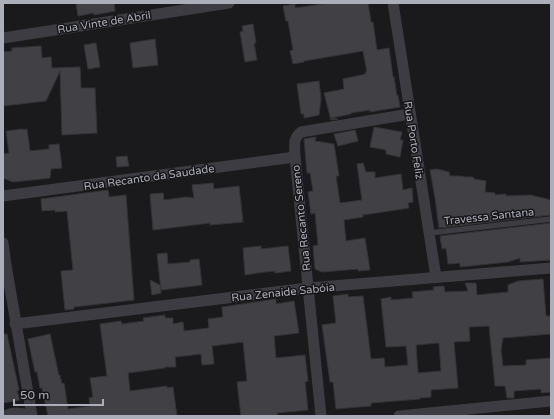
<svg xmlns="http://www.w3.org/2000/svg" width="554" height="419" viewBox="0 0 554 419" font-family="'Varela Round',sans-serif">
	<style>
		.building { fill: #414145; stroke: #343337; fill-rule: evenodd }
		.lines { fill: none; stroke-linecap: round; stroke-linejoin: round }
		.service { stroke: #3c3c42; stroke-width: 5.5 }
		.minor { stroke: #3c3c42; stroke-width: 11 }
		.labels { text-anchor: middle; stroke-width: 3; stroke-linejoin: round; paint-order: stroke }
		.street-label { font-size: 11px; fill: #acaeba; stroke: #151416 }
	</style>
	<rect width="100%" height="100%" fill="#1a191b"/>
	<g class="building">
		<polygon points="76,3 114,3 115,11 94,15 94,13 78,16"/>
		<polygon points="323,3 368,3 371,22 373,22 377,50 389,48 393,77 394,77 397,96 398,95 400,107 370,112 370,110 351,113 351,114 331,118 338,119 331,120 324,93 344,89 343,79 366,74 365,72 367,72 363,51 304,61 304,62 293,64 290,51 293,50 288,21 286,21 283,6 295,4 295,8 323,4"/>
		<polygon points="253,24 256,43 254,43 257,60 245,62 240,32 243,31 242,26"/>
		<polygon points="155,39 158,65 133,68 130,43"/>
		<polygon points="96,43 100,67 88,69 84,45"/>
		<polygon points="41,46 42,58 51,57 52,68 80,67 81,88 95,88 97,133 62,135 60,71 46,101 3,106 3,52 12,51 12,48"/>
		<polygon points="319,81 321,99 319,115 304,118 304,114 301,114 297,84"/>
		<polygon points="374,127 402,132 400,140 403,140 400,157 386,154 386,150 370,147"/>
		<polygon points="23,129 23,130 27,129 30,151 49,149 49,145 59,144 62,168 51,169 50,178 13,182 3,178 3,154 9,153 6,131"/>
		<polygon points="355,130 358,141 338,146 334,134"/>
		<polygon points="316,137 315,141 334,144 339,176 336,176 340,203 362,200 357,164 363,163 366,172 375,172 375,178 401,174 403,190 412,188 413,202 408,203 409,208 363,215 363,217 344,220 346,241 365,238 370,270 358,271 358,269 322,272 315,269 313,246 318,245 315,213 311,214 308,192 313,191 310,173 307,173 304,139"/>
		<polygon points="127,156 129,166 117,167 116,157"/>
		<polygon points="437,169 449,172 450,176 460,176 465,177 473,177 474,179 486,181 485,192 495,193 495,195 506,194 506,196 530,195 551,200 551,215 439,228 435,198 430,170"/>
		<polygon points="213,183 214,189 239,186 243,222 210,225 210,223 153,230 150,194 163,193 164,200 186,197 194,198 192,185"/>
		<polygon points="108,190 109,197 126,195 134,300 74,307 74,309 65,310 61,271 73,270 67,211 55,212 55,210 42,211 41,199"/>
		<polygon points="551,223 551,260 520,262 520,258 508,262 460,267 460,263 448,264 446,248 442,249 440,236"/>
		<polygon points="261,246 261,249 288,246 291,271 275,273 275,271 257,273 245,275 243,248"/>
		<polygon points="167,253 168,264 190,262 190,260 199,259 202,285 161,290 157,254"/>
		<path d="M543 279 546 316H551V334L503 338 501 350 503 366 526 365V360L551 358V392L541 393V389L514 391V398H507L505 386H495L489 326 469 327 470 341 454 342 458 388 431 390V397L420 398V399L371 403V406L336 409 333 382H330L322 325 336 323 333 296 348 294V297L363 296 371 359 384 358 385 367 408 365 406 346 386 347 381 299 391 297V300L413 298 412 292 434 290 433 287 444 286 445 292 468 291 465 283H476L477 295 508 292V285L518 281ZM438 343H439L441 371 418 373 416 345Z"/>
		<polygon points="150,280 160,285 161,293 152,295"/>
		<polygon points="276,299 276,304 294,301 299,333 274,336 276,358 305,355 308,381 305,382 308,410 277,413 278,416 241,416 237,382 247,381 243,342 212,346 214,364 202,365 201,354 175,357 176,367 165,367 165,368 128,373 130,391 167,386 167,388 173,387 177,416 48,416 42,388 40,388 37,372 35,372 28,339 50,334 59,376 60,375 62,384 64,383 68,409 90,406 89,398 93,397 90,378 107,376 100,324 121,321 122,324 144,321 143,318 165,315 165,318 173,318 173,324 183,322 184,331 209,328 208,319 223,317 222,307"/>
		<polygon points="3,334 7,334 19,390 17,391 20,400 3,403"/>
	</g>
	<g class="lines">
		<polyline class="service" points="429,233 551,219"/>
		<g class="minor">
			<polyline points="393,3 436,277"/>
			<polyline points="3,38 229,3"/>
			<polyline points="3,196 295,157"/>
			<polyline points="3,243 6,265 32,416"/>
			<polyline points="15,324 308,288 551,268"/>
			<path d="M5 416C13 412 20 412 28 416"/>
			<path d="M321 416 295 157C295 147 292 139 301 132L410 114"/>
			<polyline points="399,416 551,401"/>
		</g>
	</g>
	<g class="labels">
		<g class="street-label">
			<text transform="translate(104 22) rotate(-9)" y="4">Rua Vinte de Abril</text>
			<text transform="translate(414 140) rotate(81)" y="4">Rua Porto Feliz</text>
			<text transform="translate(149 177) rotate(-8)" y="4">Rua Recanto da Saudade</text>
			<text transform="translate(489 216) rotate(-6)" y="4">Travessa Santana</text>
			<text transform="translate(301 218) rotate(-96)" y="4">Rua Recanto Sereno</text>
			<text transform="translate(283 292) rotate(-6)" y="4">Rua Zenaide Sabóia</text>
		</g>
	</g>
	<rect width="554" height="419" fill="none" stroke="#acaeba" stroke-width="8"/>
	<path d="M14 399v6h89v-6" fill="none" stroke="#acaeba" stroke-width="2"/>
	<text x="20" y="399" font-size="12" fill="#acaeba" stroke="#151416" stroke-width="3" paint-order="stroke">50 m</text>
</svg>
